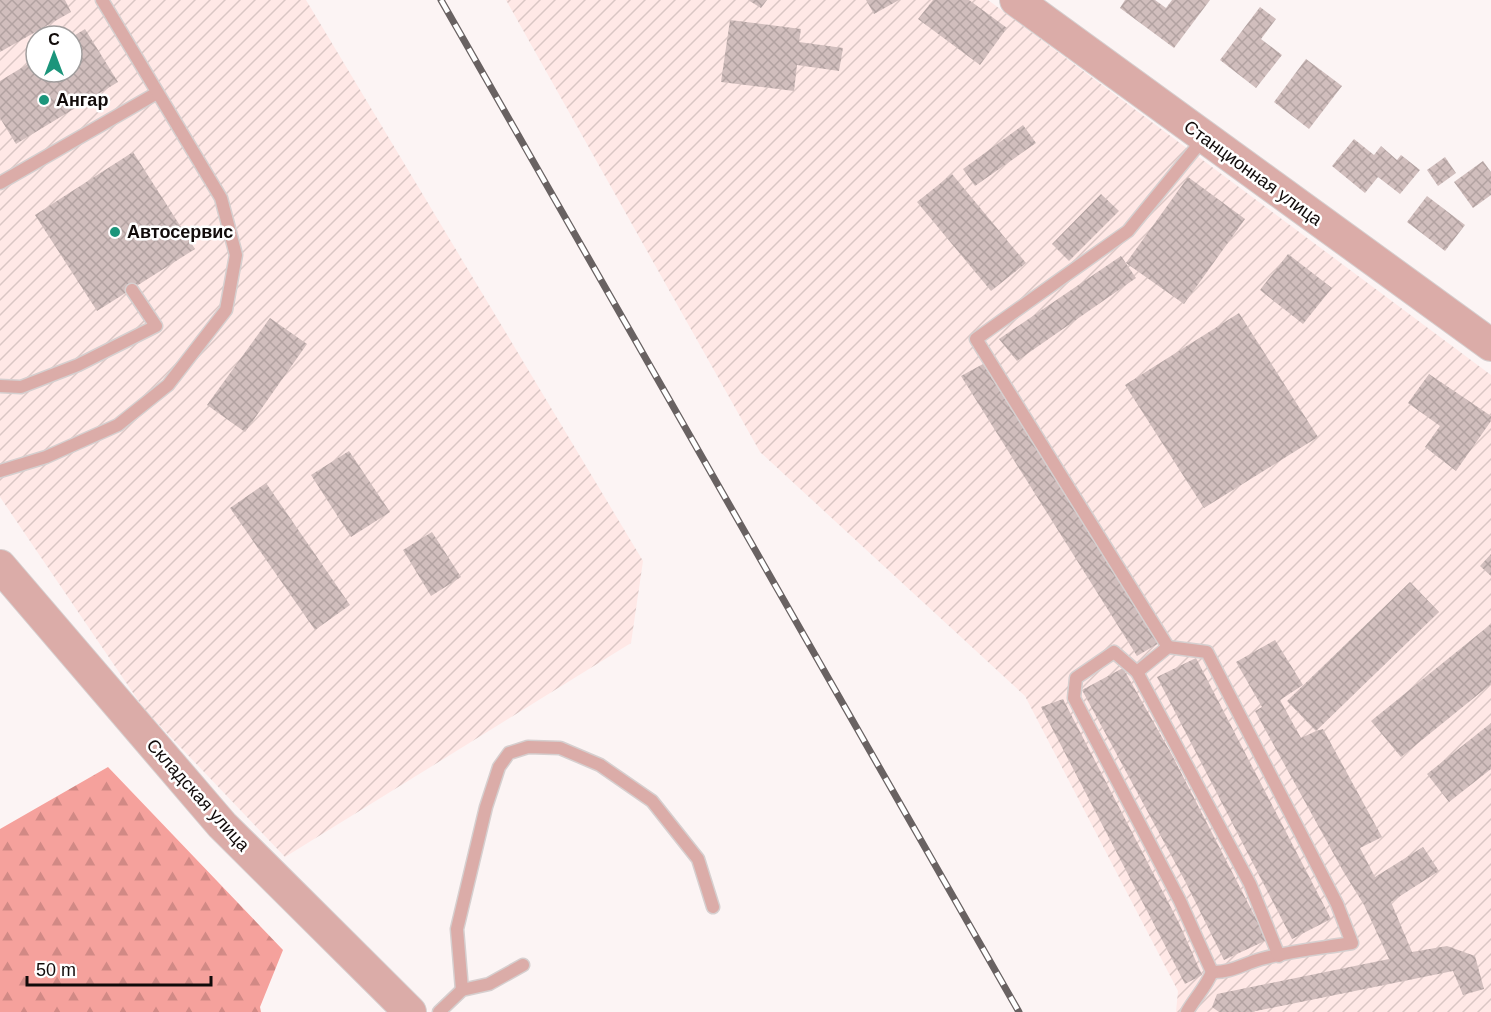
<svg xmlns="http://www.w3.org/2000/svg" width="1491" height="1012" viewBox="0 0 1491 1012" font-family="Arial,sans-serif">
	<style>
		.industrial { fill: url(#industrial-furrows); fill-rule: evenodd }
		.forest { fill: url(#forest-firs) }
		.building { fill: url(#building-cross-hatch) }
		.lines { fill: none; stroke-linecap: round; stroke-linejoin: round }
		.service-casing { stroke: #d6cfcf; stroke-width: 15 }
		.tertiary-casing { stroke: #d6cfcf; stroke-width: 34 }
		.service { stroke: #dbaca8; stroke-width: 12 }
		.tertiary { stroke: #dbaca8; stroke-width: 32 }
		.rail-casing { stroke: #696262; stroke-width: 7 }
		.rail { stroke: #fff; stroke-width: 4.5; stroke-dasharray: 14; stroke-linecap: butt }
		.poi-dot { fill: #1b957b; stroke: #fff; stroke-width: 2 }
		.labels { text-anchor: middle; stroke-width: 5; stroke-linejoin: round; paint-order: stroke }
		.poi-label { font-size: 18px; font-weight: bold; fill: #110b0a; stroke: #fff; text-anchor: start }
		.street-label { font-size: 18px; fill: #110b0a; stroke: #fff }
	</style>
	<defs>
		<pattern id="industrial-furrows" width="10" height="10" patternUnits="userSpaceOnUse" patternTransform="scale(1.5)"><rect width="10" height="10" fill="#ffe8e6"/><path d="M-1 1l2-2M0 10L10 0M9 11l2-2" fill="none" stroke="#dac6c4"/></pattern>
		<pattern id="forest-firs" width="22" height="20" patternUnits="userSpaceOnUse" patternTransform="scale(1.5)"><rect width="22" height="20" fill="#f5a19c"/><path d="M5 1l3.5 6h-7zM16 11l3.5 6h-7z" fill="#d18985"/></pattern>
		<pattern id="building-cross-hatch" width="8" height="8" patternUnits="userSpaceOnUse" patternTransform="scale(1.5)"><rect width="8" height="8" fill="#d1bebd"/><path d="M0 0l8 8M0 8l8-8" fill="none" stroke="#b2a2a1"/></pattern>
	</defs>
	<rect width="100%" height="100%" fill="#fcf4f4"/>
	<g class="industrial">
		<path d="M0 0H306L643 561 631 643 285 857 144 709 0 497ZM36 36H72V72H36Z"/>
		<polygon points="506,0 988,0 1491,375 1491,1012 1176,1012 1178,991 1025,696 760,452"/>
	</g>
	<polygon class="forest" points="108,767 283,950 260,1007 261,1012 0,1012 0,829"/>
	<g class="building">
		<polygon points="0,0 65,0 71,12 0,52"/>
		<polygon points="748,0 767,0 761,8"/>
		<polygon points="866,0 899,0 874,14"/>
		<polygon points="933,0 969,0 1007,28 980,65 918,19"/>
		<polygon points="1125,0 1155,0 1166,8 1172,0 1210,0 1174,48 1120,8"/>
		<polygon points="1260,7 1276,19 1261,39 1282,55 1256,88 1220,60"/>
		<polygon points="730,20 801,29 799,42 843,48 839,71 797,65 794,91 721,82"/>
		<polygon points="85,29 118,82 16,144 0,118 0,81 36,59 36,72 72,72 72,37"/>
		<polygon points="1306,59 1342,86 1309,129 1274,102"/>
		<polygon points="1023,125 1036,143 975,186 963,169"/>
		<polygon points="1354,139 1374,155 1381,146 1397,160 1401,155 1420,170 1400,194 1378,177 1365,193 1332,166"/>
		<polygon points="133,152 195,249 97,311 35,215"/>
		<polygon points="1445,157 1456,173 1438,186 1427,170"/>
		<polygon points="1483,161 1491,172 1491,195 1473,208 1454,182"/>
		<polygon points="952,174 1026,263 991,291 917,202"/>
		<polygon points="1188,177 1245,219 1184,304 1126,263"/>
		<polygon points="1101,194 1119,211 1069,261 1052,244"/>
		<polygon points="1427,196 1465,225 1445,251 1407,222"/>
		<polygon points="1288,254 1332,288 1303,324 1260,290"/>
		<polygon points="1121,256 1136,278 1017,361 999,339"/>
		<polygon points="1239,313 1318,437 1204,508 1125,385"/>
		<polygon points="270,318 307,344 245,432 207,405"/>
		<polygon points="983,364 1159,643 1137,656 961,376"/>
		<polygon points="1429,374 1491,416 1491,421 1456,471 1425,447 1440,426 1408,403"/>
		<polygon points="349,451 390,512 351,537 311,475"/>
		<polygon points="266,483 350,605 315,630 230,508"/>
		<polygon points="432,532 461,577 431,596 403,550"/>
		<polygon points="1491,554 1491,576 1480,566"/>
		<polygon points="1410,582 1439,612 1316,731 1323,729 1382,837 1360,848 1375,877 1423,847 1439,871 1391,902 1412,952 1447,946 1475,956 1484,989 1463,995 1453,971 1251,1012 1219,1012 1212,1007 1217,994 1389,959 1364,905 1343,871 1255,711 1262,707 1236,662 1275,640 1303,685 1280,700 1301,738 1316,731 1287,701"/>
		<polygon points="1491,624 1491,684 1401,757 1371,721"/>
		<polygon points="1196,658 1331,919 1292,939 1157,677"/>
		<polygon points="1123,668 1172,755 1267,940 1224,960 1185,881 1082,690"/>
		<polygon points="1063,699 1179,923 1202,975 1185,984 1041,707"/>
		<polygon points="1491,723 1491,769 1449,802 1427,774"/>
	</g>
	<g class="lines">
		<g class="service-casing">
			<g id="service">
				<polyline points="0,183 157,93"/>
				<polyline points="0,386 21,387 78,365 156,326 132,290"/>
				<polyline points="0,471 46,457 118,425 168,385 226,310 236,255 221,198 102,0"/>
				<path d="M1168 647 1207 652 1337 904 1352 943C1322 948 1290 951 1261 959 1243 964 1230 973 1212 972"/>
				<polyline points="1137,672 1250,884 1279,956"/>
				<polyline points="462,990 457,929 486,807 499,767 509,753 528,747 560,748 600,765 652,801 698,859 713,907"/>
				<polyline points="439,1012 462,990 489,984 523,965"/>
				<path d="M1187 1012C1195 998 1206 987 1212 972L1180 901 1074 698 1076 678 1114 652 1137 672 1168 647 976 339 1128 231 1204 138"/>
			</g>
		</g>
		<g class="tertiary-casing">
			<g id="tertiary">
				<polyline points="1016,0 1491,345"/>
				<polyline points="0,566 222,825 410,1012"/>
			</g>
		</g>
		<use href="#service" class="service"/>
		<use href="#tertiary" class="tertiary"/>
		<g class="rail-casing">
			<polyline id="rail" points="441,0 1019,1012"/>
		</g>
		<use href="#rail" class="rail"/>
	</g>
	<g class="poi-dot">
		<circle cx="44" cy="100" r="6"/>
		<circle cx="115" cy="232" r="6"/>
	</g>
	<g class="labels">
		<g class="poi-label">
			<text x="56" y="106">Ангар</text>
			<text x="127" y="238">Автосервис</text>
		</g>
		<g class="street-label">
			<text transform="translate(1253 173) rotate(36)" y="6">Станционная улица</text>
			<text transform="translate(198 795) rotate(48)" y="6">Складская улица</text>
		</g>
	</g>
	<g transform="translate(54 54)"><circle r="28" fill="#ffffff" stroke="#a09d9d" stroke-width="1.5"/>
	<path d="M0-4.5L10 22L0 15L-10 22Z" fill="#1b957b"/>
	<text y="-9" font-size="16" font-weight="bold" text-anchor="middle" fill="#110b0a">С</text>
	</g>
	<path d="M27 976v9h184v-9" fill="none" stroke="#110b0a" stroke-width="3"/>
	<text x="36" y="976" font-size="18" fill="#110b0a" stroke="#ffffff" stroke-width="4.5" paint-order="stroke">50 m</text>
</svg>
